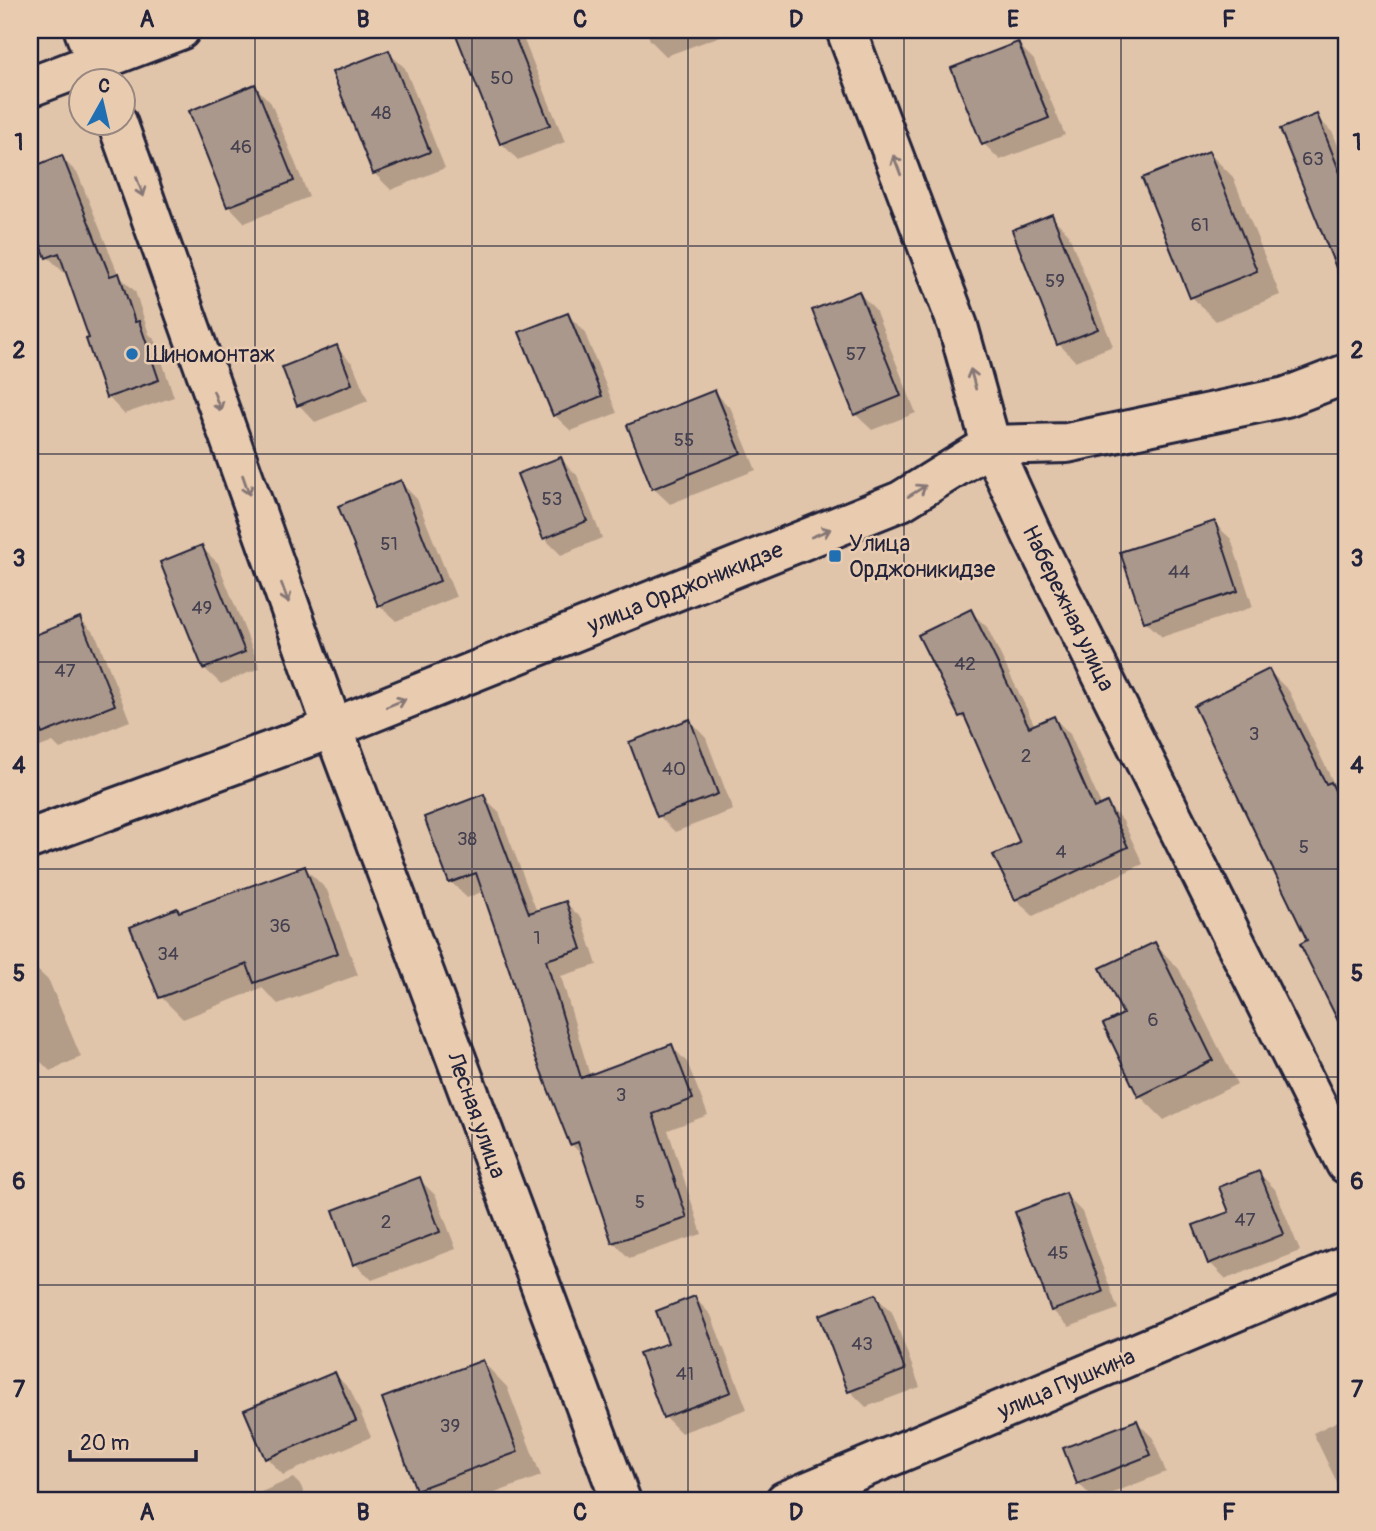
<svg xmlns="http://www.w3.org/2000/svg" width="1376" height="1531" viewBox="0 0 1376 1531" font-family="Pangolin,sans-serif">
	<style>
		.shadow { fill: #0003 }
		.building { fill: #ab988c; stroke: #22223b; stroke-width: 2 }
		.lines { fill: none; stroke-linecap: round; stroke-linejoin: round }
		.minor-casing { stroke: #22223b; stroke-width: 44 }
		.major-casing { stroke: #22223b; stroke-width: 44 }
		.minor { stroke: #e9ccb0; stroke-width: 38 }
		.major { stroke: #e9ccb0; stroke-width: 38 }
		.oneway { stroke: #867776 }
		.grid { fill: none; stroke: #22223b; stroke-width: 2; stroke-opacity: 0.55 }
		.poi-dot { fill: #1f6fb2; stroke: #e9ccb0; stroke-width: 2.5 }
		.labels { text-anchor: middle; stroke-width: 5; stroke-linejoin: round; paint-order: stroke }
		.number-label { font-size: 19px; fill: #44404f }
		.poi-label { font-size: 23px; fill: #22223b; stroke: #e9ccb0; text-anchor: start }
		.street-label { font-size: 23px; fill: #22223b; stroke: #e9ccb0 }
		.neatline { fill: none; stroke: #22223b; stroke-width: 2.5 }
		.grid-label { font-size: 23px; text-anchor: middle; font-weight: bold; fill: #22223b }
	</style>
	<rect width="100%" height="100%" fill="#e1c5ab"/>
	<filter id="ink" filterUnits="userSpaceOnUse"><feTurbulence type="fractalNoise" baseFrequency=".0143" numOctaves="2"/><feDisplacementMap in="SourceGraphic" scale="14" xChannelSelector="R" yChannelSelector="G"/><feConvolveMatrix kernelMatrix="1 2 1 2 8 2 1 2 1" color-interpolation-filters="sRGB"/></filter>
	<g filter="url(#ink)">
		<g class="shadow">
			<polygon points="456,30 520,30 565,142 518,160 501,143"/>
			<polygon points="646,30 737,30 666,56 650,40"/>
			<polygon points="1018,44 1034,60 1065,135 1000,160 984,144"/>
			<polygon points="388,52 405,68 445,168 391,190 374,173"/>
			<polygon points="255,86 271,103 309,197 245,223 229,206"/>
			<polygon points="1316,116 1333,133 1346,166 1346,251 1341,253"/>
			<polygon points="1209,153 1233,177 1280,295 1216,321 1192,297"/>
			<polygon points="61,157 78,174 119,276 135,291 149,334 155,340 174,397 124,414 108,397 91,339 68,272 64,273 48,257 30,213 30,170"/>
			<polygon points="1051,216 1068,233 1113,346 1075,361 1059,344"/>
			<polygon points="859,293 875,309 916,413 872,430 855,414"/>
			<polygon points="568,315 584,331 617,413 571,431 554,415"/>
			<polygon points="336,347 353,364 368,401 315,422 299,405"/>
			<polygon points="715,392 731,409 756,470 670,504 653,488"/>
			<polygon points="560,459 577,475 602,538 561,555 544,538"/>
			<polygon points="1346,475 1346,497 1339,478"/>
			<polygon points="400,482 417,499 456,597 396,621 379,605"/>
			<polygon points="1214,523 1231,539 1253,607 1162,637 1145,621"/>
			<polygon points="201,547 218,563 260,668 221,684 204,668"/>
			<polygon points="970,611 987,627 1035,726 1054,718 1070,734 1102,807 1107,804 1123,821 1143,864 1033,916 1016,899 1023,844 970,726 961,716 921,636"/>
			<polygon points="80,619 96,635 130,721 60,749 53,742 30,751 30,639"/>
			<polygon points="1269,671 1289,691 1338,792 1346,800 1346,1027 1340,1021"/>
			<polygon points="690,721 706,738 733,810 675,832 659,816"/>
			<polygon points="483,796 499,812 537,912 566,903 582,919 597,965 561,976 590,1076 671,1046 687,1062 708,1115 668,1130 702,1234 629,1258 613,1242 586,1159 571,1144 484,891 467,898 451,882"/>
			<polygon points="305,868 327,890 358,975 278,1004 262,988 183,1019 161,997 180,914"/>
			<polygon points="1155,944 1179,969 1237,1084 1164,1120 1140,1096 1126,1015"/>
			<polygon points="32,965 49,981 81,1057 50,1071 33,1054 30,1045 30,966"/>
			<polygon points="1259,1173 1275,1189 1300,1251 1226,1279 1210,1263 1231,1213"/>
			<polygon points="419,1179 436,1196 456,1249 372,1280 355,1264"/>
			<polygon points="1066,1195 1082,1212 1118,1309 1069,1327 1052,1310"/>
			<polygon points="875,1296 892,1312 920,1387 866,1407 850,1391"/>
			<polygon points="695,1298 711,1315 747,1409 681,1433 665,1417 670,1344"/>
			<polygon points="483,1362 507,1387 541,1476 474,1501 430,1501 418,1489"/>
			<polygon points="335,1374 351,1391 371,1437 283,1475 267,1458"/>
			<polygon points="1346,1417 1346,1501 1313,1433"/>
			<polygon points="1137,1422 1153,1438 1166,1472 1095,1500 1078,1483"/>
			<polygon points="293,1478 301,1486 307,1501 262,1501 259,1493"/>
		</g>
		<g class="building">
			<polygon points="454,30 512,30 550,125 500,144"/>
			<polygon points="1018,42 1049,118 982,145 951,68"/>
			<polygon points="389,50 430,152 373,174 332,72"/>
			<polygon points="255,84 294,181 227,207 189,111"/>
			<polygon points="1317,114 1346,188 1345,290 1280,129"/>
			<polygon points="1209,151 1257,271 1190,298 1142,178"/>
			<polygon points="62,155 110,276 119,273 135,322 139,321 159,380 106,398 86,339 89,338 59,253 46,258 30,217 30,168"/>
			<polygon points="1052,214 1098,329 1057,345 1012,230"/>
			<polygon points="859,291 901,396 854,415 812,310"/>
			<polygon points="568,313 602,396 553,416 519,332"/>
			<polygon points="337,345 352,384 297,406 282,367"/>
			<polygon points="715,390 741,453 652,489 627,425"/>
			<polygon points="561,457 587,521 543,539 517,474"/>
			<polygon points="401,480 440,581 378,606 338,506"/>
			<polygon points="1215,521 1238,591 1144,622 1120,552"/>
			<polygon points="202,545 245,652 203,669 160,562"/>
			<polygon points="971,609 1029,727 1054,716 1094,808 1107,802 1128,847 1015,900 993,855 1020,843 964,715 959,717 918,635"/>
			<polygon points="80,617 115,705 42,734 30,703 30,637"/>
			<polygon points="1269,669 1326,784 1331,782 1346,813 1346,1037 1300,944 1307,940 1194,706"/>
			<polygon points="690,719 718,794 657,817 629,742"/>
			<polygon points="484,794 529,913 566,901 582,949 546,960 581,1078 672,1044 693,1099 653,1114 687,1218 612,1243 578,1142 570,1145 530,1043 510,972 476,873 449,883 424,817"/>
			<polygon points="305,866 338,953 254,983 247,964 159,998 130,927 177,908 179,912"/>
			<polygon points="1155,942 1213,1060 1138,1097 1103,1024 1123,1014 1100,968"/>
			<polygon points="1259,1171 1284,1234 1208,1264 1193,1225 1229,1212 1219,1187"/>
			<polygon points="420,1177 440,1232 353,1265 333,1210"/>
			<polygon points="1066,1193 1103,1292 1051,1311 1015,1212"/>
			<polygon points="876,1294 905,1370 848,1392 819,1315"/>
			<polygon points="695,1296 731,1392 663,1418 639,1353 668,1343 656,1311"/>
			<polygon points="483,1360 518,1452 416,1490 382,1398"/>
			<polygon points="335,1372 356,1421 265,1459 244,1410"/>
			<polygon points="1137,1420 1151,1455 1077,1484 1063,1448"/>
		</g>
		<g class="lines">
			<g class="minor-casing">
				<g id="minor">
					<polyline points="30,87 96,62 84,30"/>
					<polyline points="1346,374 1286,397 1067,443 991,445 1032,535 1346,1164"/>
					<polyline points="30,839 333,728"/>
					<polyline points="785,1501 1346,1265"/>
				</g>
			</g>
			<g class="major-casing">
				<g id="major">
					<polyline points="102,80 96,62 180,30"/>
					<polyline points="117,122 333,728 621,1501"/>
					<polyline points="333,728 901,501 991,445 958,326 846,30"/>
				</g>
			</g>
			<use href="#minor" class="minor"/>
			<use href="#major" class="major"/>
		</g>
		<defs><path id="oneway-shaft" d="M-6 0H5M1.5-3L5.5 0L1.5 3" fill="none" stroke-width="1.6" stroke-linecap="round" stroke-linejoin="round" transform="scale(1.75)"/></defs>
		<g class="oneway">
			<use href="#oneway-shaft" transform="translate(897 165) rotate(-111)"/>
			<use href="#oneway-shaft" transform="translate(140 187) rotate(70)"/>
			<use href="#oneway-shaft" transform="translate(973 379) rotate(-105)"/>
			<use href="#oneway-shaft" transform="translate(217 401) rotate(70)"/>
			<use href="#oneway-shaft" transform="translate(246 485) rotate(71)"/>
			<use href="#oneway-shaft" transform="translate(917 491) rotate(-32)"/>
			<use href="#oneway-shaft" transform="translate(821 533) rotate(-22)"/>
			<use href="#oneway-shaft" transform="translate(285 593) rotate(70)"/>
			<use href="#oneway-shaft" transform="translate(396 703) rotate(-22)"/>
		</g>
	</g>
	<path class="grid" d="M255 30V1501M472 30V1501M688 30V1501M904 30V1501M1121 30V1501M30 246H1346M30 454H1346M30 662H1346M30 869H1346M30 1077H1346M30 1285H1346"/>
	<g class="poi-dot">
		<circle cx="132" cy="354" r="7"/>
		<rect x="828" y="549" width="14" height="14" rx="3.5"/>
	</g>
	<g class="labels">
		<g class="number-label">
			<text x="502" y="84">50</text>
			<text x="381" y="119">48</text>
			<text x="241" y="153">46</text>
			<text x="1313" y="165">63</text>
			<text x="1200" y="231">61</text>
			<text x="1055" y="287">59</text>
			<text x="856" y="360">57</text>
			<text x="684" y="446">55</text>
			<text x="552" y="505">53</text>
			<text x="389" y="550">51</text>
			<text x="1179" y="578">44</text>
			<text x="202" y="614">49</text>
			<text x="965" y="670">42</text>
			<text x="65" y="677">47</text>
			<text x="1254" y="740">3</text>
			<text x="1026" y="762">2</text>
			<text x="674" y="775">40</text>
			<text x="467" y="845">38</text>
			<text x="1304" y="853">5</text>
			<text x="1061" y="858">4</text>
			<text x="280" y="932">36</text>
			<text x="537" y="944">1</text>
			<text x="168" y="960">34</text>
			<text x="1153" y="1026">6</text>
			<text x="621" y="1101">3</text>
			<text x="640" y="1208">5</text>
			<text x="1245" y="1226">47</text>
			<text x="386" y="1228">2</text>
			<text x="1058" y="1259">45</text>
			<text x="862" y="1350">43</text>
			<text x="685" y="1380">41</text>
			<text x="450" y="1432">39</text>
		</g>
		<g class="poi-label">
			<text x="146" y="362">Шиномонтаж</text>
			<text x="849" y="551">Улица<tspan x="849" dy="26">Орджоникидзе</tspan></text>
		</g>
		<g class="street-label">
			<text transform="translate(685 587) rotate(-22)" y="8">улица Орджоникидзе</text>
			<text transform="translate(1069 608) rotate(64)" y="8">Набережная улица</text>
			<text transform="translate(477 1115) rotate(70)" y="8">Лесная улица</text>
			<text transform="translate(1066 1383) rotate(-23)" y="8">улица Пушкина</text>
		</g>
	</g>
	<rect width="1376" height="1531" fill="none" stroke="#e9ccb0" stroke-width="77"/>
	<g transform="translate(102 102) rotate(8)"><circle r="33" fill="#e9ccb0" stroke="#998881" stroke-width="2"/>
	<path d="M0-5L12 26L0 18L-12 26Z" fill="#1f6fb2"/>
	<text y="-10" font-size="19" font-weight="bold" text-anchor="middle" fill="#22223b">С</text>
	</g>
	<path d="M70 1450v10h126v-10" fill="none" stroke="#22223b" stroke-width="3.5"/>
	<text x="80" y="1450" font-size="21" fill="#22223b" stroke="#e9ccb0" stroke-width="5" paint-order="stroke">20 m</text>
	<rect x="38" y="38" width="1300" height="1454" class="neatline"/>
	<g class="grid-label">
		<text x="147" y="27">A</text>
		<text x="363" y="27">B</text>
		<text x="580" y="27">C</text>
		<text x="796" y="27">D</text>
		<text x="1013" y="27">E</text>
		<text x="1229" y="27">F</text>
		<text x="19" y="150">1</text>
		<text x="1357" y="150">1</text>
		<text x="19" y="358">2</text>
		<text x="1357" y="358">2</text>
		<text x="19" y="566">3</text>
		<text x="1357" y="566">3</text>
		<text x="19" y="773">4</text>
		<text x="1357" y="773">4</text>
		<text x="19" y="981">5</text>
		<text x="1357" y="981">5</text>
		<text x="19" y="1189">6</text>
		<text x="1357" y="1189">6</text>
		<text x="19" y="1397">7</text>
		<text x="1357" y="1397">7</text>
		<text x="147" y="1520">A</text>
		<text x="363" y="1520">B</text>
		<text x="580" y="1520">C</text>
		<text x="796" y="1520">D</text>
		<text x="1013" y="1520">E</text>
		<text x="1229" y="1520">F</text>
	</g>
</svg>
